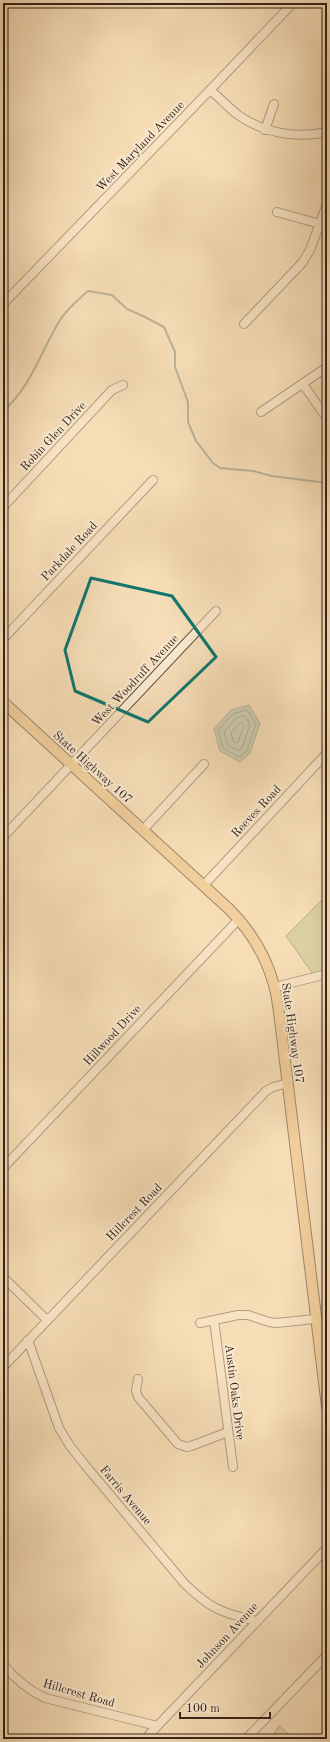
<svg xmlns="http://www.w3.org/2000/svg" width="330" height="1742" viewBox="0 0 330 1742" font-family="'Old Standard TT',serif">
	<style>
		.green { fill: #bbc18f; stroke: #787254 }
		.water { fill: #9cbcac; stroke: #737e71 }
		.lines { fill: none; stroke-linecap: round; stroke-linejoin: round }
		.shore { stroke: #696f62; stroke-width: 1 }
		.stream { stroke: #737e71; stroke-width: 2 }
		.minor-casing { stroke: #665140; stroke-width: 10 }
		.major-casing { stroke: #362218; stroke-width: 12 }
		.minor { stroke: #f8e9d0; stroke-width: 8 }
		.major { stroke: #eabe7c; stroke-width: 10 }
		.marked { fill: none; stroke: #0f766e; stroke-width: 3; stroke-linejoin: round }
		.labels { text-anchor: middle; stroke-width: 4; stroke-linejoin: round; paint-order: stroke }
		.street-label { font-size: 12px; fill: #362218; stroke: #f8e9d0 }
	</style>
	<rect width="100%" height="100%" fill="#f5ddb7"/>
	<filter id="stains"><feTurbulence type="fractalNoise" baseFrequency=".005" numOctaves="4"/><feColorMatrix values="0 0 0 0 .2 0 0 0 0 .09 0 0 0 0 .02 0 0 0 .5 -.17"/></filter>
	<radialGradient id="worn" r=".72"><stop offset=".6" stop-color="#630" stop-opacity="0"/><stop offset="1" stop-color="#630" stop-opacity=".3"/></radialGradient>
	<g class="green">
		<polygon points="327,895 327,974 315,977 286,936"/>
		<polygon points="279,1726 295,1739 270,1739"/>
	</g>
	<polygon class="water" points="249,705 260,723 250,753 240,762 220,751 214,729 231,710"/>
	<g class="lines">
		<g class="shore">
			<polygon points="246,710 248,711 256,724 247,751 239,757 223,748 218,730 233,714"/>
			<polygon points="245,716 250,725 242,748 238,751 228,745 224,732 236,718"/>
			<polygon points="242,723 244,726 238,742 236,743 233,741 231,733 239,724"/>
		</g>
		<path class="stream" d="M3 411C31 387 41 351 60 320 67 309 78 300 88 291L112 295 127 309 143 316 164 327 175 352V367L188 402V422L196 441 213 463 220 468 253 471 272 476 327 483"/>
		<g class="minor-casing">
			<g id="minor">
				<path d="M210 90C220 98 229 108 238 115 264 133 296 139 327 132"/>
				<polyline points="265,130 274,104"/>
				<polyline points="277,212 320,224"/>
				<polyline points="3,304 210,90 293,3"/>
				<polyline points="244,324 302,263 310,250 327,204"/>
				<polyline points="303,384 323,413 327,416"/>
				<polyline points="261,412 327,367"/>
				<polyline points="3,507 112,390 123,385"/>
				<polyline points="3,639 153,480"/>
				<polyline points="143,830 204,764"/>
				<polyline points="3,837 216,611"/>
				<polyline points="203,886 327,753"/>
				<polyline points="275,987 327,974"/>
				<polyline points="3,1168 239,919"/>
				<polyline points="3,1277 46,1319"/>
				<polyline points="214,1320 233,1467"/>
				<polyline points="200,1323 238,1315 248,1315 269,1322 276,1323 315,1319"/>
				<path d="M28 1340 59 1428 70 1446 85 1465 184 1583C210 1609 222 1613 257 1621"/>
				<polyline points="3,1367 266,1091 273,1087 288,1083"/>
				<polyline points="138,1379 136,1390 138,1397 178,1444 187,1447 191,1446 228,1432"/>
				<path d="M3 1664C15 1679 28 1690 45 1698L157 1726"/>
				<polyline points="145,1739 327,1548"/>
				<polyline points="246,1739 327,1655"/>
			</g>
		</g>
		<g class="major-casing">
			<path id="major" d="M3 702 229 909C250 930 266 956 274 985 278 999 279 1014 281 1028L327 1407"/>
		</g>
		<use href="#minor" class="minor"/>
		<use href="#major" class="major"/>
	</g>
	<path d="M0 0H330V1742H0ZM91 578 172 596 216 657 148 722 75 691 65 650Z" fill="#f5ddb7" fill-opacity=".55" fill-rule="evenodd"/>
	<path class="marked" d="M91 578 172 596 216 657 148 722 75 691 65 650Z"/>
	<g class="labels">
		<g class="street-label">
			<text transform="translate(140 146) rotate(-46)" y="4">West Maryland Avenue</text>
			<text transform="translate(53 436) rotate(-47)" y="4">Robin Glen Drive</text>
			<text transform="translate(69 551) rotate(-47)" y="4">Parkdale Road</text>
			<text transform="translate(135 680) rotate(-47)" y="4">West Woodruff Avenue</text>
			<text transform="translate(93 767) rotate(42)" y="4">State Highway 107</text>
			<text transform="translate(256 811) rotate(-47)" y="4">Reeves Road</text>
			<text transform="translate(293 1033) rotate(82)" y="4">State Highway 107</text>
			<text transform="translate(112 1035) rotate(-47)" y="4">Hillwood Drive</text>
			<text transform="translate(134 1212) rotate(-46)" y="4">Hillcrest Road</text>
			<text transform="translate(235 1392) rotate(83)" y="4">Austin Oaks Drive</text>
			<text transform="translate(126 1495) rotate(50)" y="4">Farris Avenue</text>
			<text transform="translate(227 1635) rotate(-47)" y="4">Johnson Avenue</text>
			<text transform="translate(79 1693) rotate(16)" y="4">Hillcrest Road</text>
		</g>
	</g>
	<rect width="330" height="1742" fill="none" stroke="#f5ddb7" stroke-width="16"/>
	<rect x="4" y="4" width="322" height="1734" fill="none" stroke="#362218" stroke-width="2"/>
	<rect x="8" y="8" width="314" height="1726" fill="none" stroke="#362218"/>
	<path d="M180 1712v6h90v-6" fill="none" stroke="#362218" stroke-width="2"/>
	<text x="186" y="1712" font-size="12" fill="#362218" stroke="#f8e9d0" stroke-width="3" paint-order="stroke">100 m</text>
	<rect width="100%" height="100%" filter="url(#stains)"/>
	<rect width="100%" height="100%" fill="url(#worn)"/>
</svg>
